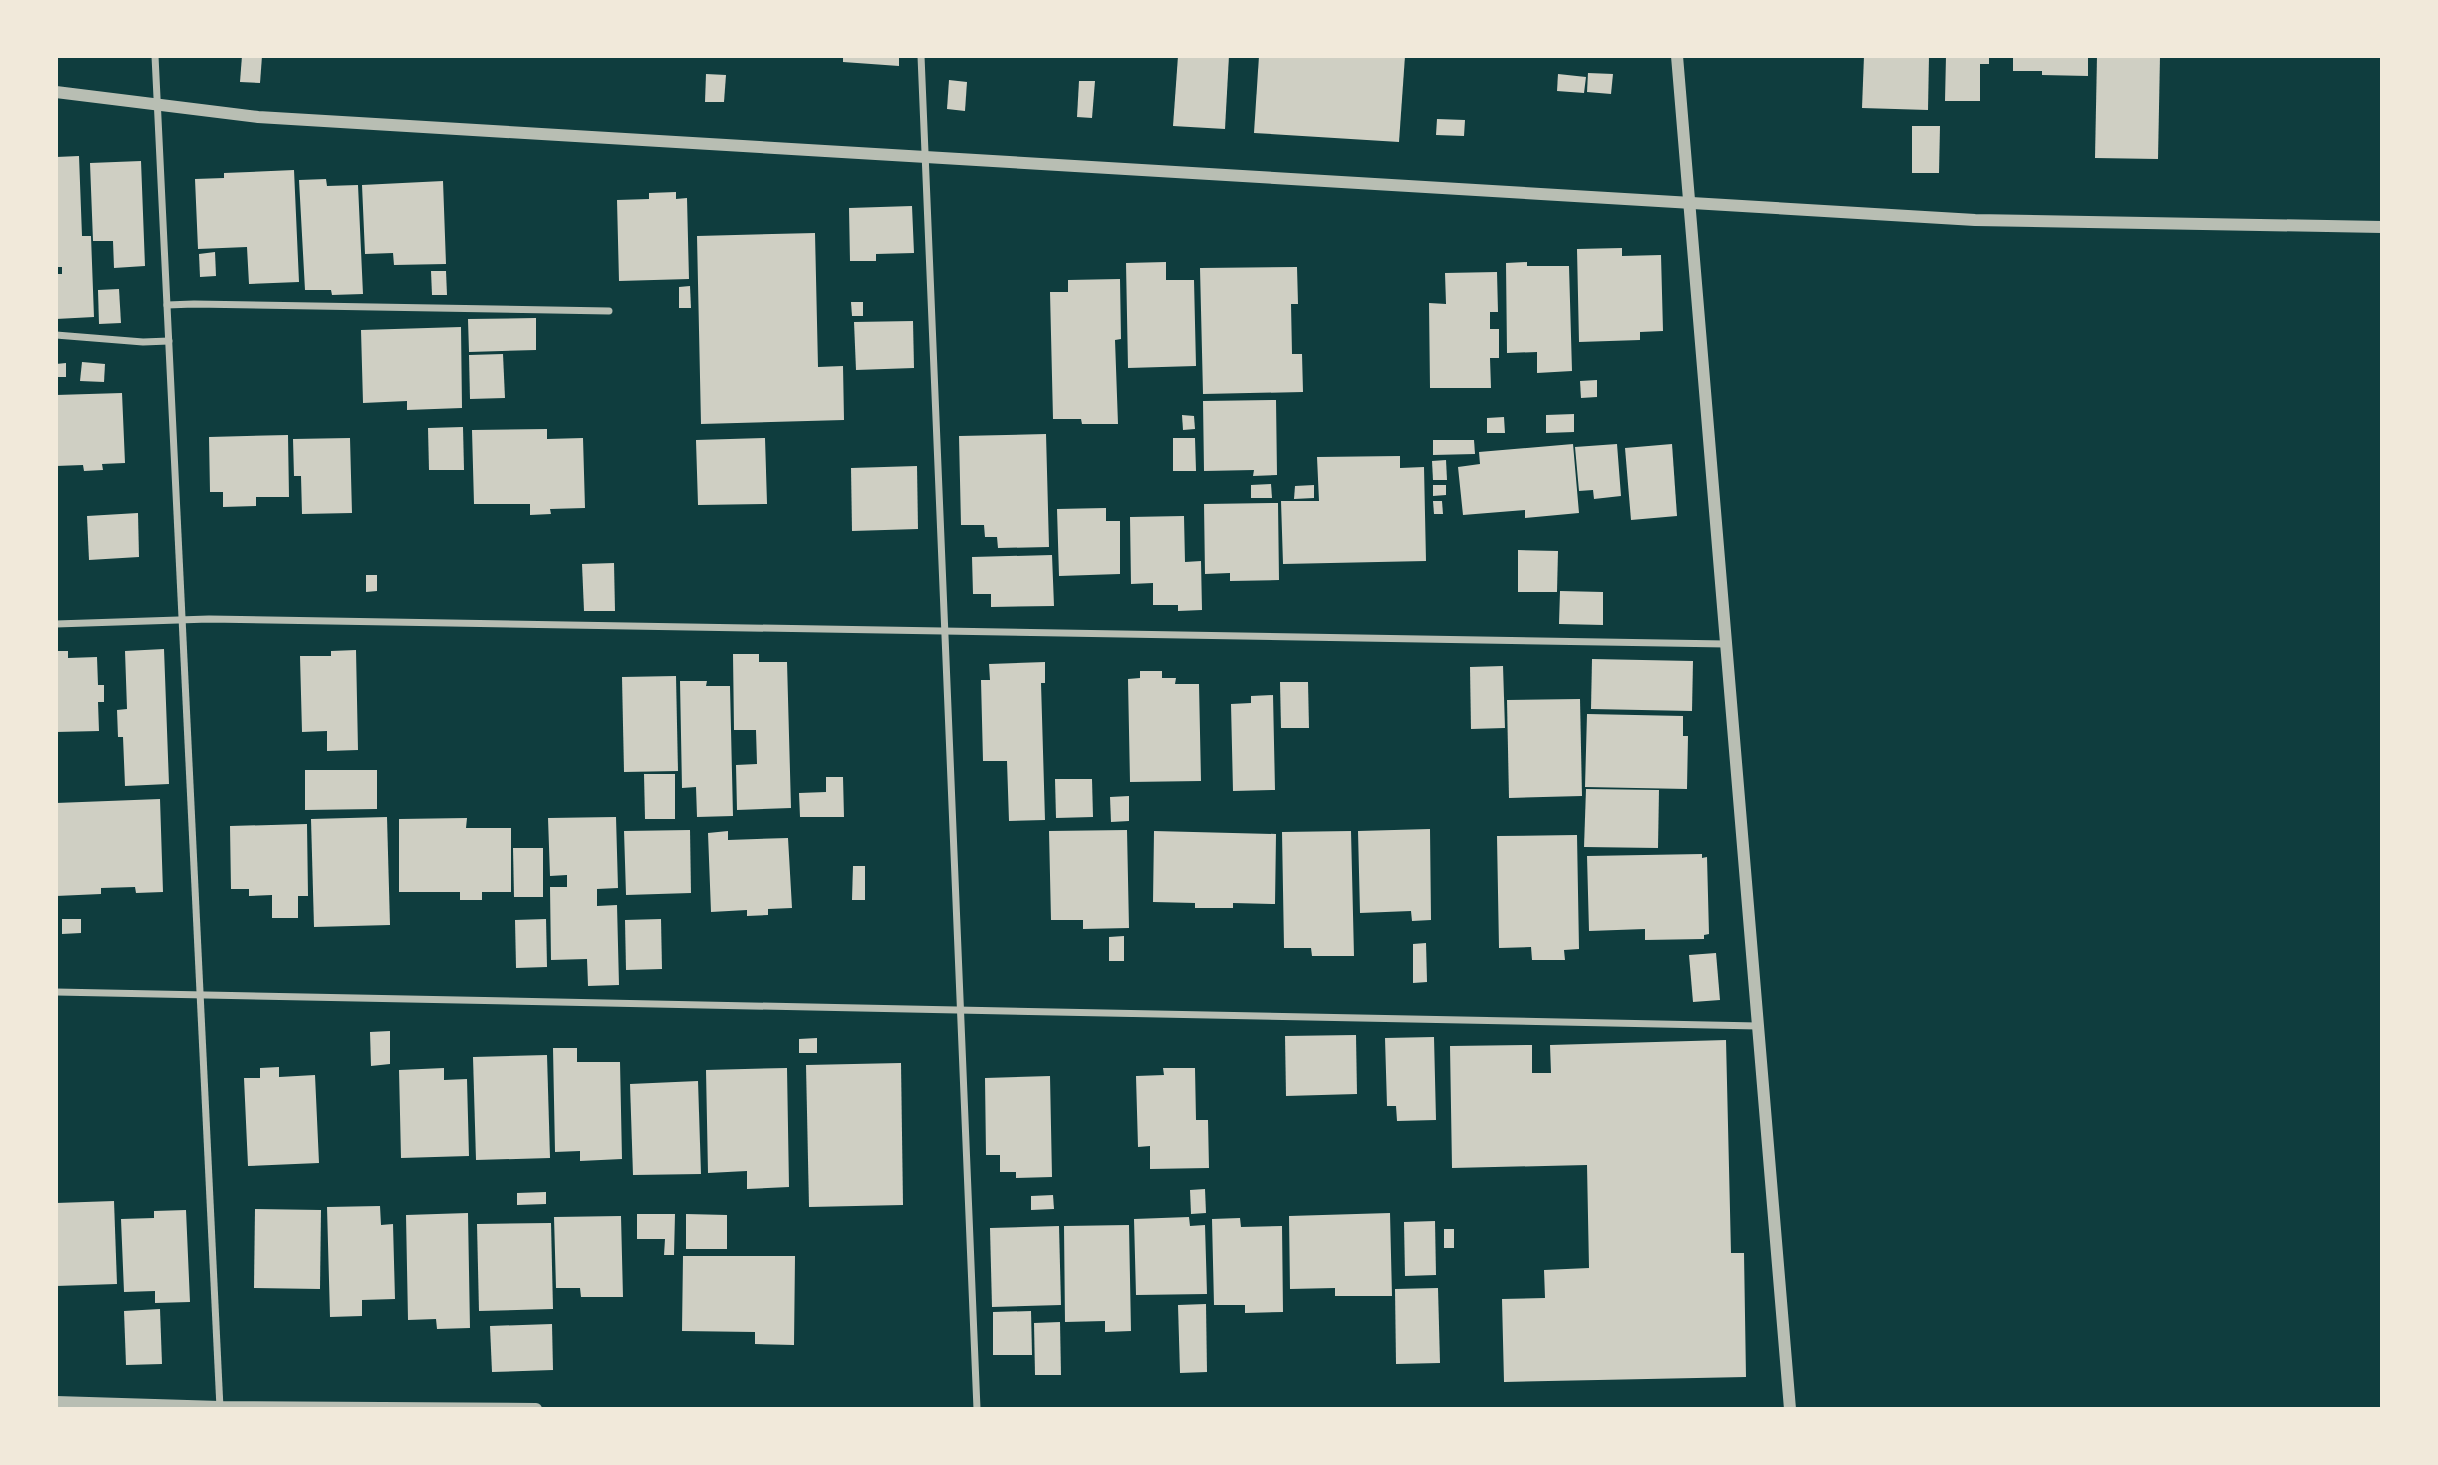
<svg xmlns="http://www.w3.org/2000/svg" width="2438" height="1465" viewBox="0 0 2438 1465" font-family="'Archivo Narrow',sans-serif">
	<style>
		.building { fill: #cfcfc3 }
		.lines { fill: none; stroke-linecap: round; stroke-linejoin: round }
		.minor { stroke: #b8beb3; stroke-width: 7 }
		.tertiary { stroke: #b8beb3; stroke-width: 12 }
	</style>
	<rect width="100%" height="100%" fill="#0f3d3e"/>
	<g class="building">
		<polygon points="242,56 262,56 260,83 240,82"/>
		<polygon points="843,56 899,56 899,66 843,62"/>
		<polygon points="1178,56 1229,56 1225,129 1173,126"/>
		<polygon points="1259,56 1405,56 1399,142 1254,133"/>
		<polygon points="1864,56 1929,56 1928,110 1862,108"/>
		<polygon points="1946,56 1989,56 1989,64 1980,64 1980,101 1945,101"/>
		<polygon points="2013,56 2088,56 2088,76 2042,75 2042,71 2013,71"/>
		<polygon points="2097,56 2160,56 2158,159 2095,158"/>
		<polygon points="1588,73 1613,74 1611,94 1587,92"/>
		<polygon points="706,74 726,75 724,102 705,102"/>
		<polygon points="1558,74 1586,77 1584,93 1557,91"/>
		<polygon points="949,80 967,82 965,111 947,109"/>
		<polygon points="1079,81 1095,81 1092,118 1077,117"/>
		<polygon points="1437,119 1465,120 1464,136 1436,135"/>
		<polygon points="1912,126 1940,126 1939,173 1912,173"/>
		<polygon points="79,156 82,236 91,236 94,317 56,319 56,274 62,274 62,267 56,267 56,157"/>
		<polygon points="141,161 145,266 114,268 113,241 93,241 90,163"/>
		<polygon points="294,170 299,282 249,284 247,247 198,249 195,179 224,178 224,173"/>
		<polygon points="326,179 327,186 358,185 363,294 332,295 331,290 305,290 299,180"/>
		<polygon points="443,181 446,264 394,265 393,253 365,254 362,185"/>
		<polygon points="676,192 676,199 687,198 689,279 619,281 617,200 649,199 649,193"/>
		<polygon points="912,206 914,253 876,254 876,261 850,261 849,208"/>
		<polygon points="815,233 818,367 843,366 844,420 701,424 697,236"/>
		<polygon points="1622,248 1622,256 1661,255 1663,331 1640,332 1640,340 1579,342 1577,249"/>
		<polygon points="215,252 216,276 200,277 199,254"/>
		<polygon points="1166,262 1166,280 1194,280 1196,366 1128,368 1126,263"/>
		<polygon points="1527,262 1527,266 1569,266 1572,371 1537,373 1537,352 1507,353 1506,263"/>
		<polygon points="1297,267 1298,304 1291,304 1292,354 1302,354 1303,392 1203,394 1200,268"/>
		<polygon points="431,271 446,271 447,295 432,295"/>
		<polygon points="1497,272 1498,312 1490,312 1490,329 1499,329 1499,358 1490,358 1491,388 1430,388 1429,303 1446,304 1445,273"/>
		<polygon points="1120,279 1121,339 1115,340 1118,424 1082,424 1081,419 1053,419 1050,292 1068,292 1068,280"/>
		<polygon points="690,286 691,308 679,308 679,287"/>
		<polygon points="119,289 121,323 99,324 98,290"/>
		<polygon points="851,302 863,302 863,316 852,316"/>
		<polygon points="536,318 536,350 469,352 468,319"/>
		<polygon points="913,321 914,368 856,370 854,322"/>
		<polygon points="461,327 462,408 407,410 407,401 363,403 361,330"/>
		<polygon points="503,354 505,398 470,399 469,355"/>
		<polygon points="82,362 105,364 104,382 80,381"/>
		<polygon points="66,363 66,377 56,377 56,364"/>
		<polygon points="1597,380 1597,397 1581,398 1580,381"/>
		<polygon points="122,393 125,463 102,464 103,470 84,471 83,465 56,466 56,395"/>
		<polygon points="1276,400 1277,475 1253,476 1254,470 1204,471 1203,401"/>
		<polygon points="1574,414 1574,432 1546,433 1546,415"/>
		<polygon points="1182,415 1194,416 1195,429 1183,430"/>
		<polygon points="1504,417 1505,433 1487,433 1487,418"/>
		<polygon points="463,427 464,470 429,470 428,428"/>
		<polygon points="547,429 547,439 583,438 585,508 550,509 551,514 530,515 530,504 474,504 472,430"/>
		<polygon points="1046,434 1049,547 998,548 997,537 985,537 984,525 961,525 959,436"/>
		<polygon points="288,435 289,497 256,497 256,506 223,507 223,492 210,492 209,437"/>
		<polygon points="350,438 352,513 302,514 301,476 294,476 293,439"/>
		<polygon points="765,438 767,504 698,505 696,440"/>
		<polygon points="1173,438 1195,438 1196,471 1173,471"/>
		<polygon points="1433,440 1474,440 1475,454 1433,455"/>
		<polygon points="1573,444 1579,513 1525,518 1525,510 1463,515 1458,467 1480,464 1479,452"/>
		<polygon points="1617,444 1621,496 1594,499 1593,490 1579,491 1575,447"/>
		<polygon points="1672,444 1677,516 1631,520 1625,448"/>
		<polygon points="1400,456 1400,468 1424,467 1426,561 1283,564 1281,501 1319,501 1317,457"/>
		<polygon points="1446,460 1447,480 1433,480 1432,461"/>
		<polygon points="917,466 918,529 852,531 851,468"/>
		<polygon points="1271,484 1272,498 1251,498 1251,485"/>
		<polygon points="1314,485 1314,498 1294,499 1295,486"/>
		<polygon points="1433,485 1446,485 1446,495 1433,496"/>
		<polygon points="1433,501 1442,501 1443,514 1434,514"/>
		<polygon points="1278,503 1279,580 1230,581 1230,573 1205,574 1204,504"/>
		<polygon points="1106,508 1106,521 1120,521 1120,574 1059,576 1057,509"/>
		<polygon points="138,513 139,557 89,560 87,516"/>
		<polygon points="1184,516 1185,562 1201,561 1202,610 1178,611 1178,605 1153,605 1153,583 1131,584 1130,517"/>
		<polygon points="1518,550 1558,551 1557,592 1518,592"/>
		<polygon points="1052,555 1054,606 991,607 991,594 973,594 972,557"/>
		<polygon points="614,563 615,611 584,611 582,564"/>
		<polygon points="366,575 377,575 377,591 366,592"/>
		<polygon points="1560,591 1603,592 1603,625 1559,624"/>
		<polygon points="164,649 169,784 125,786 123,737 118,737 117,710 127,709 125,651"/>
		<polygon points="356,650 358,750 327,751 327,731 302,732 300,656 331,656 331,651"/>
		<polygon points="56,651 68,651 68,658 97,657 98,685 104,685 104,702 98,702 99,731 56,732"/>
		<polygon points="733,654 759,654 759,662 787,662 791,808 737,810 736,765 757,764 756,730 734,730"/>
		<polygon points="1592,659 1693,661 1692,711 1591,709"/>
		<polygon points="1045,662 1045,683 1041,683 1045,820 1009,821 1007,761 983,761 981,680 990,680 989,664"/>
		<polygon points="1503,666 1505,728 1471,729 1470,667"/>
		<polygon points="1140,671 1162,671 1162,678 1176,678 1175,684 1199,684 1201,781 1130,782 1128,679 1140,678"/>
		<polygon points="676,676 678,771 624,772 622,677"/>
		<polygon points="680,681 707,681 706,686 730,686 733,816 697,817 696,787 682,788"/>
		<polygon points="1280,682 1308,682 1309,728 1281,728"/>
		<polygon points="1273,695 1275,790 1233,791 1231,704 1251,703 1251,696"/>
		<polygon points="1580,699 1582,796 1509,798 1507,700"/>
		<polygon points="1587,714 1683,716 1683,736 1688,736 1687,789 1585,787"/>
		<polygon points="305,770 377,770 377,809 305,810"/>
		<polygon points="644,774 675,774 675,819 645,819"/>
		<polygon points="826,777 843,777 844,817 800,817 799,793 826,792"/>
		<polygon points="1055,779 1092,779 1093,817 1056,818"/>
		<polygon points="1586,789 1659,790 1658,848 1584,847"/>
		<polygon points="1129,796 1129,821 1111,822 1110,797"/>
		<polygon points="160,799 163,892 136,893 135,887 101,888 101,894 56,896 56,803"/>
		<polygon points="387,817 390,925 314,927 311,819"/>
		<polygon points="616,817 618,888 597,889 597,906 617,905 619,985 588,986 587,959 551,960 550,887 567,887 567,875 550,876 548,818"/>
		<polygon points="467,818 466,828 511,828 511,892 482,892 482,900 460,900 460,892 399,892 399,819"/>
		<polygon points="307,824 308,896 298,896 298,918 272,918 272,895 249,896 249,889 231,889 230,826"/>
		<polygon points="1430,829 1431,920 1412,921 1411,911 1360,913 1358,831"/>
		<polygon points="690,830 691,893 626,895 624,831"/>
		<polygon points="1127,830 1129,928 1083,929 1083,920 1051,920 1049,831"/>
		<polygon points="728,831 728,840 788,838 792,908 768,909 768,915 747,916 747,910 711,912 708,833"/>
		<polygon points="1154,831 1276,834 1275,904 1233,903 1233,908 1195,908 1195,903 1153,902"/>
		<polygon points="1351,831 1354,956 1312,956 1311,948 1284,948 1282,832"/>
		<polygon points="1577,835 1579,949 1564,950 1565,960 1532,960 1531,947 1499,948 1497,836"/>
		<polygon points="513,848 543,848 543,897 514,897"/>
		<polygon points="1702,854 1702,858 1707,857 1709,934 1704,935 1704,939 1645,940 1645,929 1589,931 1587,856"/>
		<polygon points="853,866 865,866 865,900 852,900"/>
		<polygon points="62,919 81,919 81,933 62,934"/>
		<polygon points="546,919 547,967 516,968 515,920"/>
		<polygon points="661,919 662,969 626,970 625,920"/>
		<polygon points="1124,936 1124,961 1109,961 1109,937"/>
		<polygon points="1426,943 1427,982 1413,983 1413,944"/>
		<polygon points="1716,953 1720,1000 1693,1002 1689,955"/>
		<polygon points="390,1031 390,1064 371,1066 370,1032"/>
		<polygon points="1356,1035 1357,1094 1286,1096 1285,1036"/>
		<polygon points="1434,1037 1436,1120 1397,1121 1396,1106 1387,1106 1385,1038"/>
		<polygon points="817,1038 817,1053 799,1053 799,1039"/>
		<polygon points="1726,1040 1731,1253 1744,1253 1746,1377 1504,1382 1502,1299 1545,1298 1544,1270 1589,1268 1587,1165 1452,1168 1450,1046 1532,1045 1532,1073 1551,1073 1550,1045"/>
		<polygon points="553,1048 577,1048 577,1062 620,1062 622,1159 580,1161 580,1151 555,1152"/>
		<polygon points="547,1055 550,1158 476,1160 473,1057"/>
		<polygon points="901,1063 903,1205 809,1207 806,1065"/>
		<polygon points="279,1067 279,1077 315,1075 319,1163 248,1166 244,1078 260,1078 260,1068"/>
		<polygon points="444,1068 444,1080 467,1079 469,1156 401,1158 399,1070"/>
		<polygon points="787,1068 789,1187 747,1189 747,1171 708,1173 706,1070"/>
		<polygon points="1163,1068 1195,1068 1196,1120 1208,1120 1209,1168 1150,1169 1150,1146 1138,1147 1136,1076 1164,1075"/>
		<polygon points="1050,1076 1052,1177 1016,1178 1016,1172 1000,1172 1000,1155 986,1155 985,1078"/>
		<polygon points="698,1081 701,1174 633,1175 630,1084"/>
		<polygon points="1205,1189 1206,1213 1191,1214 1190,1190"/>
		<polygon points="546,1192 546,1204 517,1205 517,1193"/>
		<polygon points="1053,1195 1054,1209 1031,1210 1031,1196"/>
		<polygon points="114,1201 117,1284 56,1286 56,1203"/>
		<polygon points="380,1206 381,1225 393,1224 395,1299 362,1300 362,1316 330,1317 327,1207"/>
		<polygon points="255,1209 321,1210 320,1289 254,1288"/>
		<polygon points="186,1210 190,1302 155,1303 155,1291 124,1292 121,1219 154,1218 154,1211"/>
		<polygon points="468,1213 470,1328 437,1329 436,1319 408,1320 406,1215"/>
		<polygon points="1390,1213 1392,1296 1335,1296 1335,1288 1290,1289 1289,1216"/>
		<polygon points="637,1214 675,1214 674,1255 664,1255 665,1239 637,1239"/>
		<polygon points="686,1214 727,1215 727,1249 686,1249"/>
		<polygon points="621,1216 623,1297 581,1297 580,1288 556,1288 554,1217"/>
		<polygon points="1189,1217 1190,1226 1205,1225 1207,1294 1136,1295 1134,1219"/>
		<polygon points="1240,1218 1241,1227 1282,1226 1283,1312 1245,1313 1245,1305 1214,1305 1212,1219"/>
		<polygon points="1435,1221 1436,1275 1405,1276 1404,1222"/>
		<polygon points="551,1223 553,1309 479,1311 477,1224"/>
		<polygon points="1129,1225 1131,1331 1105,1332 1105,1321 1065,1322 1064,1226"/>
		<polygon points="1059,1226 1061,1305 992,1307 990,1228"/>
		<rect x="1444" y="1229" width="10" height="19"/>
		<polygon points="683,1256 795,1256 794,1345 755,1344 755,1332 682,1331"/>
		<polygon points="1438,1288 1440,1363 1396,1364 1395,1289"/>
		<polygon points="1206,1304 1207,1372 1180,1373 1178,1305"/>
		<polygon points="160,1309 162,1364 126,1365 124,1311"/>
		<polygon points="1031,1311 1032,1355 993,1355 993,1312"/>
		<polygon points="1060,1322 1061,1375 1035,1375 1034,1323"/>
		<polygon points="552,1324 553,1370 492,1372 490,1326"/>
	</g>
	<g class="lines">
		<g class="minor">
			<polyline points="155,56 220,1408"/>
			<polyline points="921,56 977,1409"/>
			<polyline points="167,305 194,304 609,311"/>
			<polyline points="56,335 143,342 169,341"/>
			<polyline points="56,624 209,619 1726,644"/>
			<polyline points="56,992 1758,1026"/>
		</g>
		<g class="tertiary">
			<polyline points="1677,56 1790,1409"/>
			<polyline points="56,92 258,117 1975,220 2382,227"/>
			<polyline points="56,1402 220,1407 536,1409"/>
		</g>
	</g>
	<rect width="2438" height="1465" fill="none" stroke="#f1e9da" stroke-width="116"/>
</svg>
